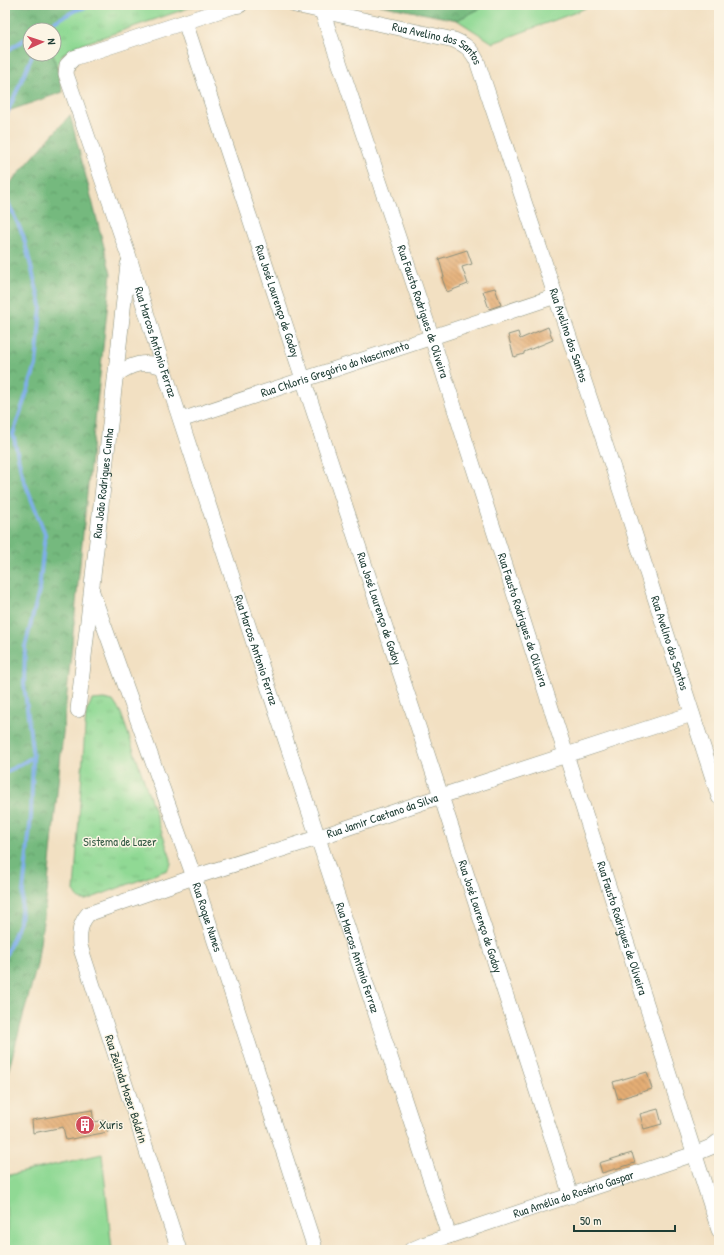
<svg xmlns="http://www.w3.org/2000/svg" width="724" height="1255" viewBox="0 0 724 1255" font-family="'Patrick Hand',sans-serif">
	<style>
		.green { fill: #90d994; stroke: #588b64 }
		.forest { fill: url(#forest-crowns); stroke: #4a7b59 }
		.park { fill: url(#park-tufts); stroke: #588b64 }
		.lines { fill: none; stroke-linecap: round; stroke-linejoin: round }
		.stream { stroke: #7fafea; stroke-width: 4 }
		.building { fill: url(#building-back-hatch) }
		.street-casing { stroke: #888e7b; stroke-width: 16 }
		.street { stroke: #fff; stroke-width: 15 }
		.labels { text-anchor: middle; stroke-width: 3; stroke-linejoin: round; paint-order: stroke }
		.street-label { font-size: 12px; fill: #1f3d34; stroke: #fcf5e5 }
		.park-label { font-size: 12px; fill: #365c47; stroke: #fcf5e5 }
		.poi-label { font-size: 12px; fill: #1f3d34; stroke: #fcf5e5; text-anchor: start }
	</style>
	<defs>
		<pattern id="forest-crowns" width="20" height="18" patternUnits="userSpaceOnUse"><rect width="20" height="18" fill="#74b97e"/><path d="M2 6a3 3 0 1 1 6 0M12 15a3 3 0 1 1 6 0" fill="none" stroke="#5f9868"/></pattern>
		<pattern id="park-tufts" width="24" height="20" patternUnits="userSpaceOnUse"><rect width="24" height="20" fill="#90d994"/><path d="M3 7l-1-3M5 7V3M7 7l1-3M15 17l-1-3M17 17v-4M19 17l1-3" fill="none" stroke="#7cbb80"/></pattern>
		<pattern id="building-back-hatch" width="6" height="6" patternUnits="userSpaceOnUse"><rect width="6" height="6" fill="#e4ad75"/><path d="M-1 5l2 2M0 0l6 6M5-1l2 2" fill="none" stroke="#b88e61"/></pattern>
	</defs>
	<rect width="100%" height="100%" fill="#fcf5e5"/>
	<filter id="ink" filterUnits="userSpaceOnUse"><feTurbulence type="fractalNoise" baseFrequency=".025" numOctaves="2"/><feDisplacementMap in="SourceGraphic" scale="8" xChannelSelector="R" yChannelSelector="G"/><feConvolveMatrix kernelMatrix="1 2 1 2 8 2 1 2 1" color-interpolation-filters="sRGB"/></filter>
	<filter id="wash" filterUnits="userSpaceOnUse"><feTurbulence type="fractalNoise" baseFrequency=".012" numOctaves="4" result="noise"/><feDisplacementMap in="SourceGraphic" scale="16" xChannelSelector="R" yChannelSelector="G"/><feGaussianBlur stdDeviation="0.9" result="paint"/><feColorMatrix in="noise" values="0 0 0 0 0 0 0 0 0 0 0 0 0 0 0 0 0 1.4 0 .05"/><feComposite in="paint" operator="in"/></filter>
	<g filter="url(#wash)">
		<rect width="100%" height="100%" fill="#f2e0c2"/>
		<g class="green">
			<polygon points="487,5 591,5 579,11 493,43 457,20"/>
			<polygon points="102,1154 112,1250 8,1250 5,1176"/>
		</g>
		<g class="forest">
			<polygon points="5,5 93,5 76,10 47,30 30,30 30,54 53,54 63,92 5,112"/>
			<polygon points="380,5 487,5 457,20"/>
			<polygon points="70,115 111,274 86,503 47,893 37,965 5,1083 5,189"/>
		</g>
		<g class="park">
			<path d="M93 5H197L77 46C64 52 60 55 57 69L53 54 54 30H47L46 26 76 10Z"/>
			<path d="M104 699 113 701 121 713 171 859V864L167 870 86 900C79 900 77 899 74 892L86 713 92 700Z"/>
		</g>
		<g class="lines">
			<g class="stream">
				<polyline points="39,30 76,10 93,5"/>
				<polyline points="5,52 30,36"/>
				<polyline points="5,118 33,54"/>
				<polyline points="5,196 23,235 41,306 36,365 13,434 22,475 45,534 39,591 25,647 24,684 33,757 31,816 20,921 5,957"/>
				<polyline points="5,773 33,757"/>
			</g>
		</g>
		<g id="blocks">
			<g class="building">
				<polygon points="467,250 472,264 462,267 468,284 447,292 442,278 444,277 439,259"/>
				<polygon points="495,288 501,305 489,309 483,291"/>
				<polygon points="548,327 553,340 524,352 524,354 514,357 508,335 518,332 520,339"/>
				<polygon points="647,1072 652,1089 618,1099 613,1082"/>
				<polygon points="658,1109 662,1124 644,1129 640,1114"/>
				<polygon points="92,1110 94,1122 107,1120 108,1132 66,1140 63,1127 33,1133 32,1120"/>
				<polygon points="632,1153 635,1163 602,1173 599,1163"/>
			</g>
		</g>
	</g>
	<g filter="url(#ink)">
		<use href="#blocks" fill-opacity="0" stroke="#888e7b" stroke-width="1"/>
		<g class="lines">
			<g class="street-casing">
				<g id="street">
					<path id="s1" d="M240 5 234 6 74 58 67 65 66 74 129 257 163 367 449 1236"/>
					<path id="s2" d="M295 5 454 40C466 45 471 49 477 61L624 501 719 797"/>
					<path id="s3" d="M322 11 432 338 719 1230"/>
					<path id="s4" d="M185 22 441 796 571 1196"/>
					<path d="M116 375C131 364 144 360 163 367"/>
					<path id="s5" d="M181 420 556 296"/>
					<path id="s6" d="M92 592 194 877 314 1245"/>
					<path id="s7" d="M78 710 128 264"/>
					<path id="s8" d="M179 1250 80 946C79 933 80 923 88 914L194 877 317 838 441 796 692 714"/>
					<path id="s9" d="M411 1250 425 1244 694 1154 711 1147 719 1141"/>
				</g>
			</g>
			<use href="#street" class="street"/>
		</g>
	</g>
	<defs>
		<g id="building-disc" transform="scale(1)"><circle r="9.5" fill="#d1495b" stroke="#fcf5e5"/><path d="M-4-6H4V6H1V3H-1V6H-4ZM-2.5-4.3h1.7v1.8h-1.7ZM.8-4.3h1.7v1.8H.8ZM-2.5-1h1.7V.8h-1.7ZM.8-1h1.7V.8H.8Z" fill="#fff"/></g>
	</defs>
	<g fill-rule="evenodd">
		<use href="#building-disc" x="85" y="1125"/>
	</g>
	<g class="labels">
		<g class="street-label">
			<text dy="4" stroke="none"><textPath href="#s2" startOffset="149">Rua Avelino dos Santos</textPath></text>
			<text dy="4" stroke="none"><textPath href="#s4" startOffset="294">Rua José Lourenço de Godoy</textPath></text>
			<text dy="4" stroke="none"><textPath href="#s3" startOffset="317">Rua Fausto Rodrigues de Oliveira</textPath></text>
			<text dy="4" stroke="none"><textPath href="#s2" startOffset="484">Rua Avelino dos Santos</textPath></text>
			<text dy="4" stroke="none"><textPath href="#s1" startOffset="476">Rua Marcos Antonio Ferraz</textPath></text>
			<text dy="4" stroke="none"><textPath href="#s5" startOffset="162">Rua Chloris Gregório do Nascimento</textPath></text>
			<text dy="4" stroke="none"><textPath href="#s7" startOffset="228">Rua João Rodrigues Cunha</textPath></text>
			<text dy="4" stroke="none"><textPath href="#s4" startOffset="618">Rua José Lourenço de Godoy</textPath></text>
			<text dy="4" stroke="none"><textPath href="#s3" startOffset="641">Rua Fausto Rodrigues de Oliveira</textPath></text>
			<text dy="4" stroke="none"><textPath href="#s2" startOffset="808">Rua Avelino dos Santos</textPath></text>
			<text dy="4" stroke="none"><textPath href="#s1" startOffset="800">Rua Marcos Antonio Ferraz</textPath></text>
			<text dy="4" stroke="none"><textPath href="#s8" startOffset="664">Rua Jamir Caetano da Silva</textPath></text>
			<text dy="4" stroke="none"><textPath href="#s4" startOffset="942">Rua José Lourenço de Godoy</textPath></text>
			<text dy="4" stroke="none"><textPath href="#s6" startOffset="345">Rua Roque Nunes</textPath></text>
			<text dy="4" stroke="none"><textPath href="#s3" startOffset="965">Rua Fausto Rodrigues de Oliveira</textPath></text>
			<text dy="4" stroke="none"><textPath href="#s1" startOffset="1124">Rua Marcos Antonio Ferraz</textPath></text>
			<text transform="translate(126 1089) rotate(72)" y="4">Rua Zelinda Mozer Boldrin</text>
			<text dy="4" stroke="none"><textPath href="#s9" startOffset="172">Rua Amélia do Rosário Gaspar</textPath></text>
		</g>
		<g class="park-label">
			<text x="120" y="846">Sistema de Lazer</text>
		</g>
		<g class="poi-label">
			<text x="99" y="1129">Xuris</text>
		</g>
	</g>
	<rect width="724" height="1255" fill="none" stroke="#fcf5e5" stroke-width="20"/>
	<g transform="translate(42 42) rotate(87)"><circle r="19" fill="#fcf5e5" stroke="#a4ab9e"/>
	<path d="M0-3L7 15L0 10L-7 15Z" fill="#d1495b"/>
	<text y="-6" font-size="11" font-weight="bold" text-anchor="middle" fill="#1f3d34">N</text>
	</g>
	<path d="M574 1225v6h101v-6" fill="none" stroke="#1f3d34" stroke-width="2"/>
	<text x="580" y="1225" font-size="12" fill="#1f3d34" stroke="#fcf5e5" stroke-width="3" paint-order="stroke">50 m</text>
</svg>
